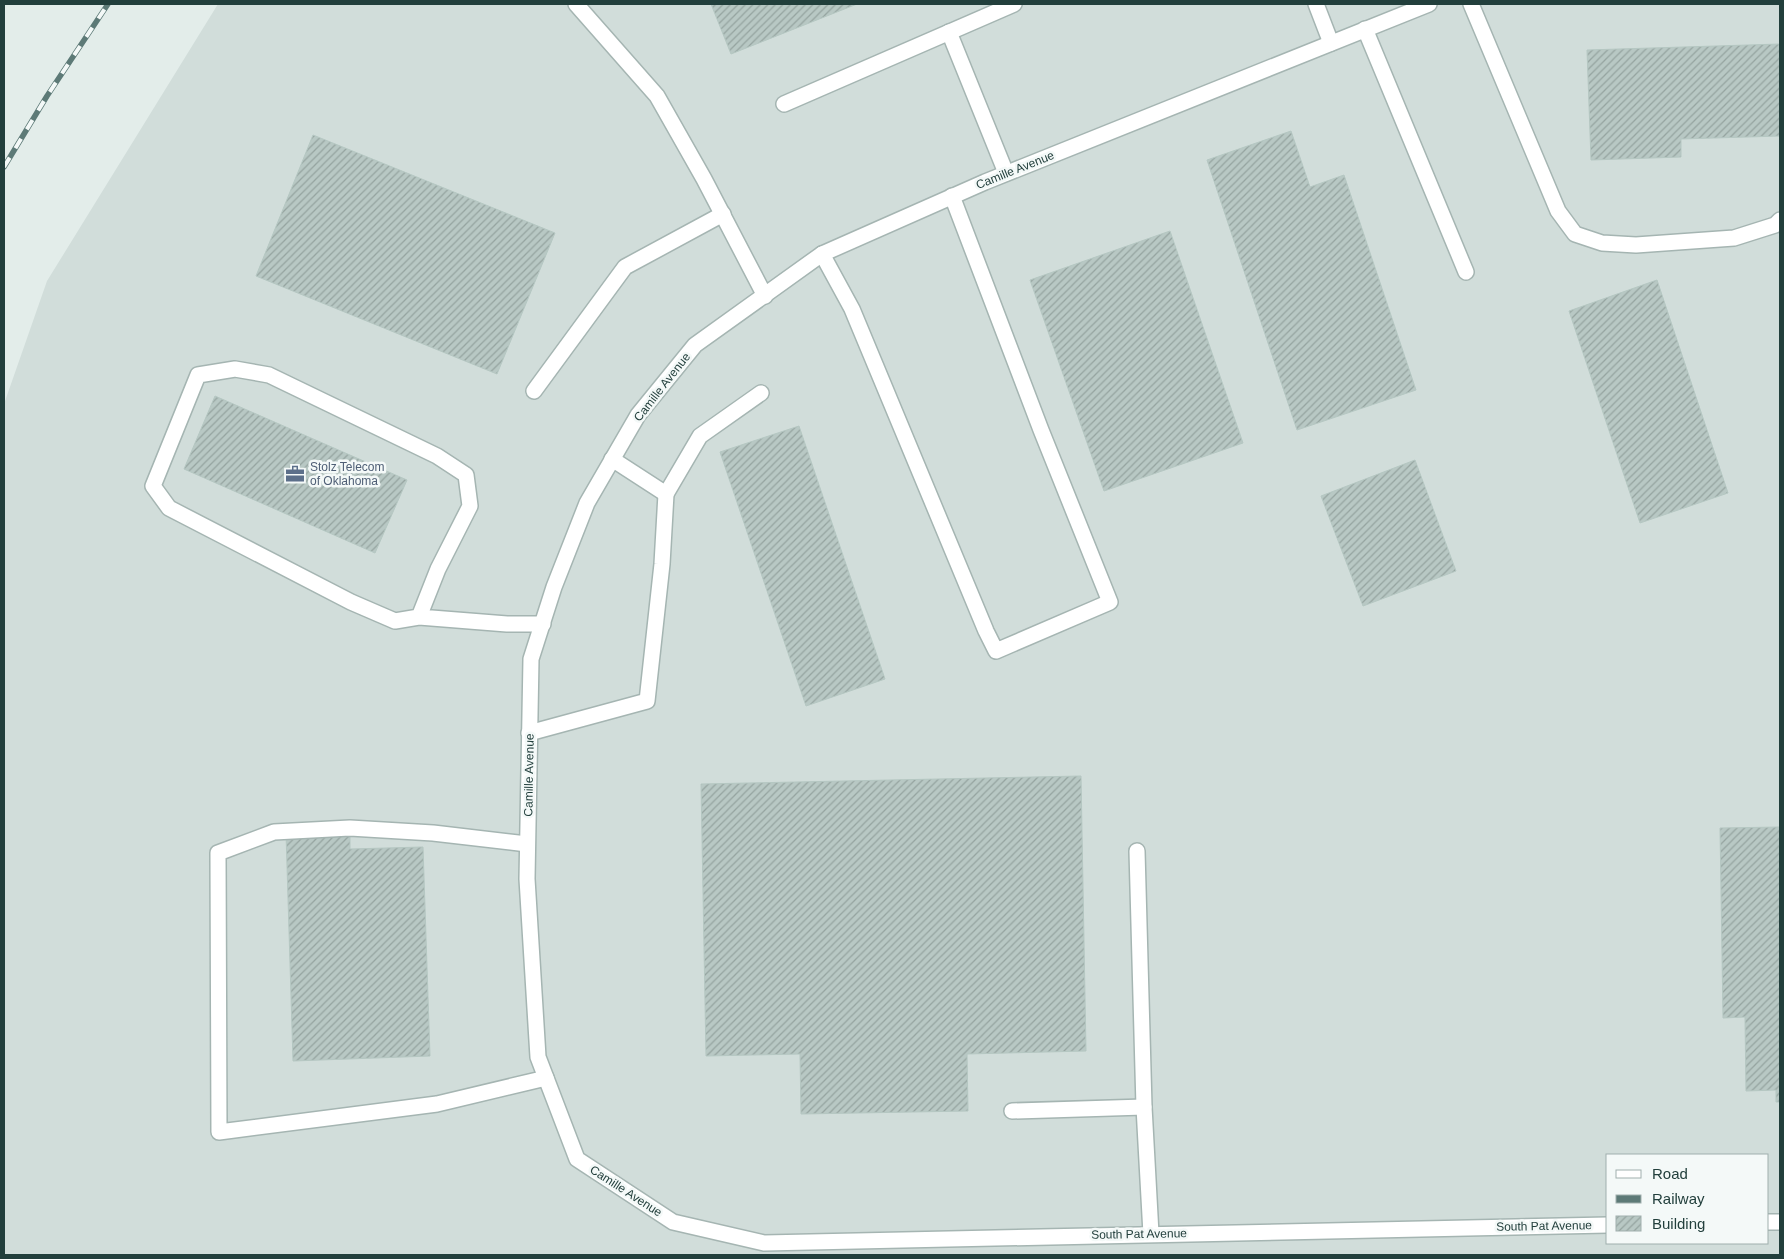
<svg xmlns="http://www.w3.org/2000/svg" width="1784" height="1259" viewBox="0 0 1784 1259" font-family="Helvetica,sans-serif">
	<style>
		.built { fill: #d1ddda; fill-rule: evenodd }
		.building { fill: url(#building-hatch); stroke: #b5c7c2 }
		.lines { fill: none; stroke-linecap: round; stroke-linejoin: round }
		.service-casing { stroke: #a5b5b2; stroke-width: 18 }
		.minor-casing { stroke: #a5b5b2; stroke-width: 18 }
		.service { stroke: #fff; stroke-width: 15 }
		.minor { stroke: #fff; stroke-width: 15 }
		.rail-casing { stroke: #5d7a77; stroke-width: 5.5 }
		.rail { stroke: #f4f9f8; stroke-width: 4; stroke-dasharray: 11; stroke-linecap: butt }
		.labels { text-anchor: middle; stroke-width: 5; stroke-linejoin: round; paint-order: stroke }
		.street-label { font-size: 12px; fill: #223f3c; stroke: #f4f9f8 }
		.service-label { font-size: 12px; fill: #4e5e75; stroke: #f4f9f8; text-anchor: start }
	</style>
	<defs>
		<pattern id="building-hatch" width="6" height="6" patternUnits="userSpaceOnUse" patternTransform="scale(1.25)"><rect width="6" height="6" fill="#b8c8c4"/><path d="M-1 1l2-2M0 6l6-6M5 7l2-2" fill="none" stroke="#95a4a0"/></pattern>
	</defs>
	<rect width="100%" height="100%" fill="#e3edea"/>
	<path class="built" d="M218 4H1780V1255H4V404L47 281ZM1608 1155H1768V1243H1608Z"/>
	<g class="building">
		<polygon points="711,4 857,4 731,54"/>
		<polygon points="1780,44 1780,136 1681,139 1681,157 1591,160 1587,50"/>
		<polygon points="1291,131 1310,187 1344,175 1416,390 1297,430 1207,160"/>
		<polygon points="313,135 555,233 497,374 256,276"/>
		<polygon points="1170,231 1243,443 1104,491 1030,280"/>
		<polygon points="1657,280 1728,493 1640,523 1569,311"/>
		<polygon points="215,396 407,480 375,553 184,469"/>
		<polygon points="799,426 885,679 806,706 720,452"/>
		<polygon points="1415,460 1456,571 1363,606 1321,496"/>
		<polygon points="1081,776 1086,1051 967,1054 968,1111 801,1114 800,1054 706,1056 701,784"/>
		<polygon points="1780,827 1780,1102 1776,1102 1776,1090 1746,1091 1745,1017 1723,1018 1720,828"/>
		<polygon points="350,831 350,849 423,847 430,1056 293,1061 286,833"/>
	</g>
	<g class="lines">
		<g class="service-casing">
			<g id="service">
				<polyline points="576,4 657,96 704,179 765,296"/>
				<polyline points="1316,4 1331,43"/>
				<polyline points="1471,4 1558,211 1575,234 1602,243 1636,245 1734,238 1775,225 1780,220"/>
				<polyline points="1365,29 1466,272"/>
				<polyline points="949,32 1006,173"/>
				<polyline points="784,104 1014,4"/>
				<polyline points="822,254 852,309 986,631 996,651 1110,602 1041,430 952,196"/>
				<polyline points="534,391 625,267 723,214"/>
				<polyline points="612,459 666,494 700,436 761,393"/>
				<polyline points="419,617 438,569 470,506 466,475 437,456 269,375 235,369 198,375 153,486 169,508 351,602 395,621 419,617 507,624 543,624"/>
				<polyline points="529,733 647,701 662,564 666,494"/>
				<polyline points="527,844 433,833 350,828 274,832 218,853 219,1132 437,1104 546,1078"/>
				<polyline points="1137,851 1144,1107 1151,1234"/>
				<polyline points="1012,1111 1144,1107"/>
			</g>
		</g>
		<g class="minor-casing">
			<g id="minor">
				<polyline points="1429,4 985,182 822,254 695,345 638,415 587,503 554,587 531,659 527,879 538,1057 577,1159 673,1222 764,1243 1608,1225"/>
				<polyline points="1768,1222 1780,1222"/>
			</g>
		</g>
		<use href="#service" class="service"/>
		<use href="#minor" class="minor"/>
		<g class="rail-casing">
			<polyline id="rail" points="4,167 47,96 108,4"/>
		</g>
		<use href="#rail" class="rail"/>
	</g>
	<defs>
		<g id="office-bare" transform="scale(1.5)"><path d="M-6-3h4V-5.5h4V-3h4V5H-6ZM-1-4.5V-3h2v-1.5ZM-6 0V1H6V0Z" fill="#5c6f8a" stroke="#f4f9f8" stroke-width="2.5" paint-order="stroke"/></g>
	</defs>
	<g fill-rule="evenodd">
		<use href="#office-bare" x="295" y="474"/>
	</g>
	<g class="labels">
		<g class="street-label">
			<text transform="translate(1015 170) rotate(-22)" y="4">Camille Avenue</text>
			<text transform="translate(662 387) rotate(-52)" y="4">Camille Avenue</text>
			<text transform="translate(529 775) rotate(-89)" y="4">Camille Avenue</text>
			<text transform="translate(626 1191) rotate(33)" y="4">Camille Avenue</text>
			<text transform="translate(1544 1226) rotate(-1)" y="4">South Pat Avenue</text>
			<text transform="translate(1139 1234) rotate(-1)" y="4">South Pat Avenue</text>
		</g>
		<g class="service-label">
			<text x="310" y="471">Stolz Telecom<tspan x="310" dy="14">of Oklahoma</tspan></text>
		</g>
	</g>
	<rect width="1784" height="1259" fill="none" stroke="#223f3c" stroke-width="10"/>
	<rect x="1606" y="1154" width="162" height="90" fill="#f4f9f8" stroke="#a0afad"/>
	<rect x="1616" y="1170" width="25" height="8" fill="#ffffff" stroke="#a0afad"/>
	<text x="1652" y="1179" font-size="15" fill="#223f3c">Road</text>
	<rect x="1616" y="1195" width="25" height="8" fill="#5d7a77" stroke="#a0afad"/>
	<text x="1652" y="1204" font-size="15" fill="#223f3c">Railway</text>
	<rect x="1616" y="1216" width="25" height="15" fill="url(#building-hatch)" stroke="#a0afad"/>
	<text x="1652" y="1229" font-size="15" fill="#223f3c">Building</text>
</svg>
